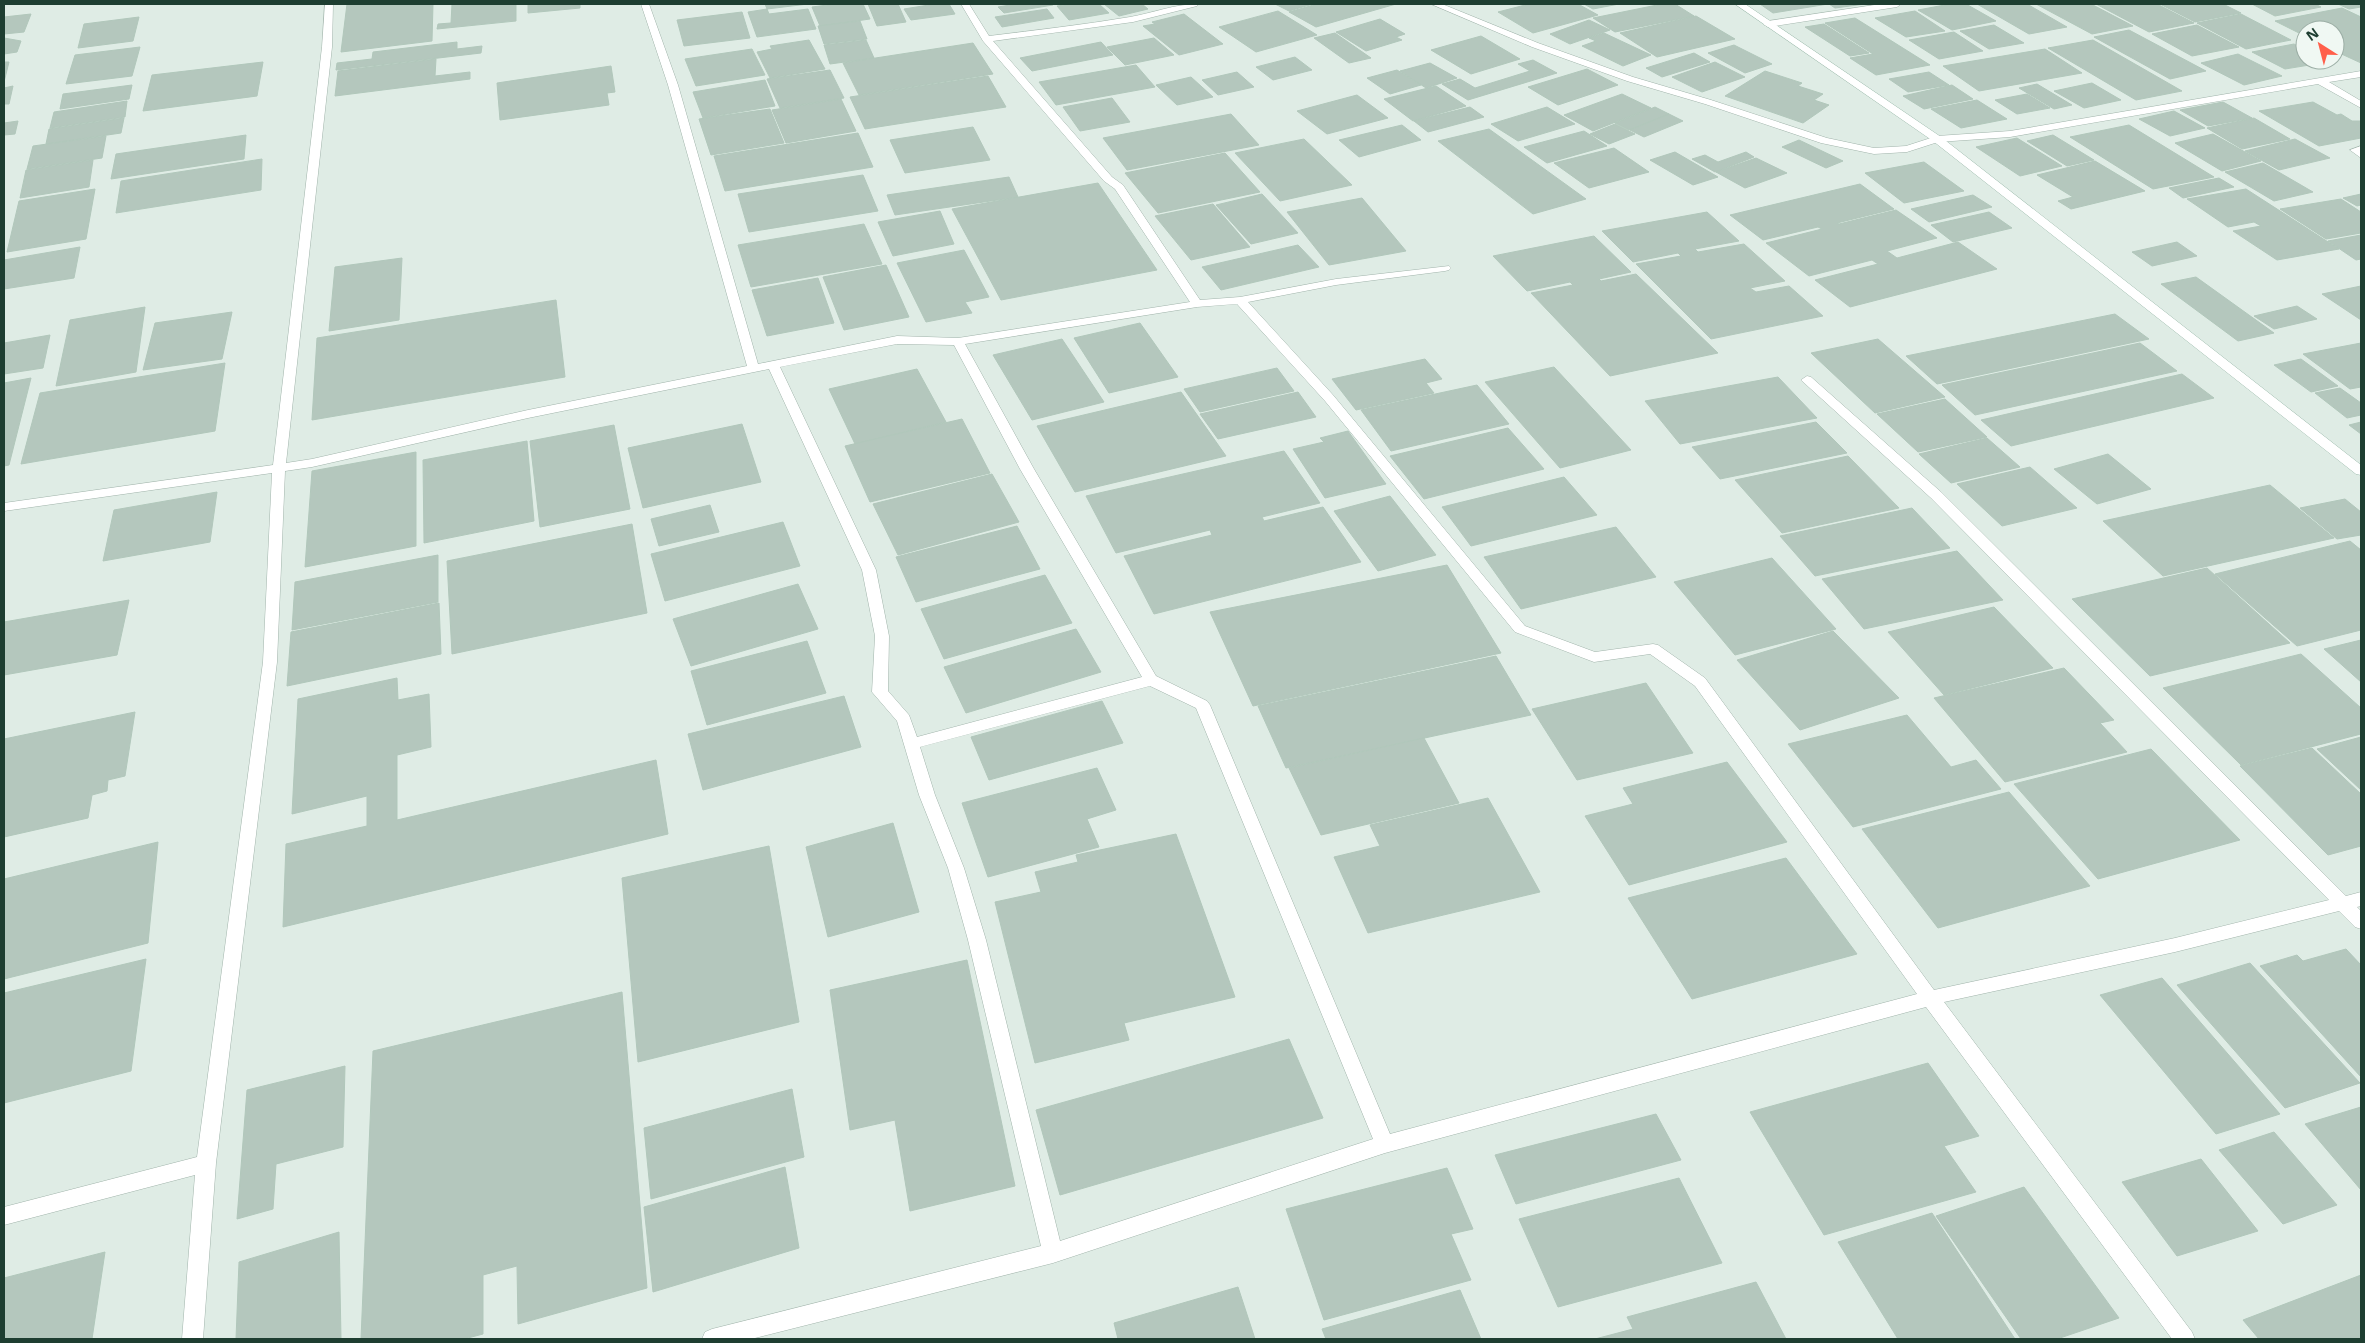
<svg xmlns="http://www.w3.org/2000/svg" width="2365" height="1343" viewBox="0 0 2365 1343" font-family="'Open Sans',sans-serif">
	<style>
		.building { fill: #b4c7bd; stroke: #b1c7bb }
		.lines { fill: none; stroke-linecap: round; stroke-linejoin: round }
		.street-casing { stroke: #a1b4ab; stroke-width: 1 }
		.secondary-casing { stroke: #9fbcae; stroke-width: 1 }
		.street { fill: #fff; fill-rule: evenodd }
		.secondary { fill: #fff; fill-rule: evenodd }
	</style>
	<rect width="100%" height="100%" fill="#dfece5"/>
	<g class="building">
		<polygon points="347,4 433,4 432,41 341,52"/>
		<polygon points="452,4 516,4 516,21 437,29 438,24 451,23"/>
		<polygon points="528,4 580,4 580,8 528,13"/>
		<polygon points="765,4 808,4 767,9"/>
		<polygon points="835,4 863,4 870,19 820,26 812,7"/>
		<polygon points="868,4 898,4 906,22 877,26"/>
		<polygon points="935,4 949,4 955,14 911,20 904,9"/>
		<polygon points="1016,4 1052,4 1053,5 1004,13 998,7"/>
		<polygon points="1072,4 1099,4 1109,13 1069,20 1057,6"/>
		<polygon points="1104,4 1142,4 1148,9 1119,16"/>
		<polygon points="1275,4 1313,4 1289,11"/>
		<polygon points="1317,4 1396,4 1316,27 1289,12"/>
		<polygon points="1529,4 1578,4 1598,15 1533,33 1498,12"/>
		<polygon points="1584,4 1619,4 1593,9"/>
		<polygon points="1662,4 1675,4 1694,16 1615,32 1593,18"/>
		<polygon points="1760,4 1828,4 1773,13"/>
		<polygon points="1829,4 1865,4 1835,8"/>
		<polygon points="1950,4 1966,4 1996,21 1952,30 1918,10"/>
		<polygon points="1977,4 2027,4 2067,27 2029,34"/>
		<polygon points="2036,4 2091,4 2133,26 2092,34"/>
		<polygon points="2096,4 2157,4 2194,23 2149,32"/>
		<polygon points="2160,4 2223,4 2241,13 2195,22"/>
		<polygon points="2252,4 2315,4 2321,7 2275,16"/>
		<polygon points="2338,4 2361,4 2361,7 2349,9"/>
		<polygon points="2342,8 2361,17 2361,63 2335,51 2335,30 2305,30 2305,36 2275,21"/>
		<polygon points="767,9 769,14 808,9 816,29 757,37 748,12"/>
		<polygon points="1047,9 1054,18 1002,27 995,17"/>
		<polygon points="1278,11 1317,35 1256,52 1219,27"/>
		<polygon points="1915,11 1945,31 1906,37 1875,18"/>
		<polygon points="742,12 750,38 684,46 677,20"/>
		<polygon points="31,14 24,32 4,34 4,17"/>
		<polygon points="1184,14 1223,44 1179,55 1143,26 1155,24 1152,22"/>
		<polygon points="2241,14 2291,40 2246,49 2197,23"/>
		<polygon points="1696,16 1735,39 1657,57 1620,33"/>
		<polygon points="139,17 133,41 78,48 84,24"/>
		<polygon points="1855,18 1930,65 1876,75 1850,58 1873,54 1825,23"/>
		<polygon points="1380,19 1405,34 1396,37 1402,40 1366,51 1336,32"/>
		<polygon points="1589,20 1610,30 1570,44 1550,34"/>
		<polygon points="860,21 867,39 824,44 818,26"/>
		<polygon points="1824,24 1869,53 1850,56 1805,27"/>
		<polygon points="1994,25 2024,43 1989,49 1960,31"/>
		<polygon points="2197,25 2239,47 2192,56 2152,34"/>
		<polygon points="2129,30 2206,71 2170,79 2094,37"/>
		<polygon points="1954,32 1983,51 1939,59 1909,40"/>
		<polygon points="1335,33 1371,58 1349,63 1314,38"/>
		<polygon points="1604,33 1651,55 1623,66 1582,46 1596,41 1589,38"/>
		<polygon points="1481,36 1520,59 1471,74 1431,50"/>
		<polygon points="4,38 21,41 17,52 4,54"/>
		<polygon points="1154,38 1174,55 1125,65 1107,47"/>
		<polygon points="809,40 825,69 770,78 757,52 772,49 770,46"/>
		<polygon points="866,40 874,58 830,64 824,45"/>
		<polygon points="2093,40 2182,91 2136,100 2048,48"/>
		<polygon points="457,42 457,49 482,46 481,53 336,70 337,63 372,59 373,52"/>
		<polygon points="1101,42 1113,55 1032,71 1020,58"/>
		<polygon points="973,43 993,74 859,95 843,63"/>
		<polygon points="2294,44 2305,50 2305,60 2328,62 2285,69 2252,52"/>
		<polygon points="1734,45 1772,64 1745,73 1708,53"/>
		<polygon points="140,47 132,76 66,84 75,55"/>
		<polygon points="752,49 765,75 696,86 685,59"/>
		<polygon points="2045,49 2082,73 1979,91 1943,66"/>
		<polygon points="1694,53 1710,62 1662,77 1646,68"/>
		<polygon points="2238,54 2282,76 2244,85 2201,63"/>
		<polygon points="1295,57 1312,70 1273,80 1256,67"/>
		<polygon points="436,59 435,76 470,72 470,79 335,96 338,71"/>
		<polygon points="1533,60 1557,73 1468,100 1442,84 1460,79 1475,88 1530,71 1518,64"/>
		<polygon points="4,62 9,62 4,82"/>
		<polygon points="263,62 257,96 143,111 152,75"/>
		<polygon points="1715,62 1745,77 1702,92 1672,77"/>
		<polygon points="1430,63 1457,78 1426,88 1400,71"/>
		<polygon points="1136,65 1155,87 1056,105 1039,82"/>
		<polygon points="611,66 615,92 607,93 609,105 500,120 497,83"/>
		<polygon points="1587,69 1618,85 1558,105 1528,87"/>
		<polygon points="830,70 844,98 780,108 767,79"/>
		<polygon points="1397,70 1421,85 1390,94 1367,78"/>
		<polygon points="1765,71 1802,83 1798,86 1823,94 1814,100 1829,105 1803,123 1725,96"/>
		<polygon points="1237,72 1254,87 1218,95 1202,80"/>
		<polygon points="1929,72 1949,85 1908,92 1889,79"/>
		<polygon points="988,76 1006,107 865,129 850,97"/>
		<polygon points="1191,77 1213,97 1177,105 1156,85"/>
		<polygon points="765,80 775,106 703,118 693,92"/>
		<polygon points="2092,83 2121,100 2084,108 2054,91"/>
		<polygon points="2037,84 2072,105 2054,109 2019,88"/>
		<polygon points="132,85 129,99 60,109 63,94"/>
		<polygon points="1952,85 1973,99 1924,109 1903,96"/>
		<polygon points="13,86 9,104 4,104 4,88"/>
		<polygon points="1436,86 1466,106 1413,121 1384,99"/>
		<polygon points="1622,94 1651,108 1593,131 1564,115"/>
		<polygon points="2027,94 2050,108 2017,114 1995,100"/>
		<polygon points="1357,95 1388,118 1327,134 1297,111"/>
		<polygon points="1112,98 1130,122 1080,131 1063,107"/>
		<polygon points="841,99 856,131 786,143 772,110"/>
		<polygon points="1977,100 2007,119 1961,128 1931,109"/>
		<polygon points="127,101 125,117 50,128 54,112"/>
		<polygon points="2223,102 2252,118 2208,126 2180,110"/>
		<polygon points="2313,102 2337,115 2341,114 2352,121 2361,121 2361,138 2319,146 2259,111"/>
		<polygon points="1470,107 1484,117 1428,132 1414,121"/>
		<polygon points="1547,107 1575,124 1518,141 1491,124"/>
		<polygon points="1655,107 1669,114 1629,130 1615,123"/>
		<polygon points="770,109 784,143 711,155 699,119"/>
		<polygon points="2174,111 2205,128 2170,136 2139,119"/>
		<polygon points="1231,114 1259,145 1127,170 1103,138"/>
		<polygon points="1669,114 1683,121 1644,137 1630,130"/>
		<polygon points="124,118 121,133 46,144 49,129"/>
		<polygon points="2254,118 2290,139 2242,149 2207,128"/>
		<polygon points="18,121 15,134 4,135 4,123"/>
		<polygon points="1615,124 1635,134 1609,144 1590,134"/>
		<polygon points="1402,125 1421,140 1359,157 1339,140"/>
		<polygon points="2129,125 2214,177 2153,189 2070,137"/>
		<polygon points="973,127 990,160 905,173 890,140"/>
		<polygon points="1489,129 1586,199 1533,214 1438,141"/>
		<polygon points="1584,131 1607,146 1547,163 1524,147"/>
		<polygon points="858,133 873,167 725,191 714,156"/>
		<polygon points="2213,134 2261,161 2222,171 2175,143"/>
		<polygon points="246,135 244,159 111,179 116,154"/>
		<polygon points="2053,135 2094,160 2067,166 2027,141"/>
		<polygon points="106,136 102,158 27,169 33,146"/>
		<polygon points="2017,138 2062,166 2020,176 1976,147"/>
		<polygon points="1304,139 1352,185 1280,201 1235,153"/>
		<polygon points="2295,139 2330,158 2279,170 2245,151"/>
		<polygon points="1799,140 1843,161 1826,168 1782,147"/>
		<polygon points="1614,148 1649,172 1589,188 1554,163"/>
		<polygon points="1675,152 1718,177 1693,185 1650,160"/>
		<polygon points="1746,152 1754,157 1715,172 1692,159 1705,155 1718,162"/>
		<polygon points="1225,153 1260,192 1158,213 1125,173"/>
		<polygon points="1756,158 1787,173 1745,188 1716,172"/>
		<polygon points="262,159 261,190 116,213 121,181"/>
		<polygon points="93,160 89,187 20,198 26,170"/>
		<polygon points="2095,161 2145,191 2071,209 2058,201 2073,197 2037,175"/>
		<polygon points="1924,162 1964,191 1904,203 1865,173"/>
		<polygon points="2263,163 2313,192 2274,201 2225,172"/>
		<polygon points="863,175 878,211 749,232 738,194"/>
		<polygon points="1009,177 1018,197 895,215 887,195"/>
		<polygon points="2219,178 2234,187 2183,198 2169,188"/>
		<polygon points="1098,183 1157,270 1001,300 952,209"/>
		<polygon points="1860,184 1894,209 1837,223 1839,224 1896,210 1937,238 1887,251 1897,258 1958,242 1997,269 1850,307 1815,280 1878,264 1872,260 1809,276 1766,243 1822,229 1818,227 1763,240 1730,215"/>
		<polygon points="95,189 86,239 7,252 19,201"/>
		<polygon points="2246,189 2339,249 2277,260 2233,231 2261,226 2254,222 2228,227 2187,199"/>
		<polygon points="1262,194 1298,233 1251,244 1216,205"/>
		<polygon points="2361,194 2361,205 2357,206 2343,198"/>
		<polygon points="1973,195 1992,207 1929,222 1911,209"/>
		<polygon points="1362,198 1406,251 1329,265 1287,212"/>
		<polygon points="2341,199 2361,212 2361,233 2326,239 2280,209"/>
		<polygon points="1213,204 1250,247 1191,260 1155,216"/>
		<polygon points="940,211 954,244 893,256 878,222"/>
		<polygon points="1707,212 1739,241 1695,249 1698,252 1744,244 1785,281 1750,288 1756,292 1789,286 1823,316 1711,339 1636,264 1681,256 1678,253 1633,262 1602,231"/>
		<polygon points="1989,212 2012,228 1953,242 1931,225"/>
		<polygon points="864,224 882,264 751,287 738,245"/>
		<polygon points="2361,235 2361,259 2356,260 2328,241"/>
		<polygon points="1594,236 1631,272 1599,279 1601,281 1636,274 1718,353 1610,376 1531,293 1573,285 1570,282 1527,291 1493,256"/>
		<polygon points="2177,242 2197,256 2152,266 2132,252"/>
		<polygon points="1298,245 1319,267 1221,290 1202,267"/>
		<polygon points="80,247 74,278 4,289 4,260"/>
		<polygon points="964,250 989,297 965,302 972,313 926,322 897,263"/>
		<polygon points="402,258 399,320 329,331 335,267"/>
		<polygon points="886,265 909,317 844,330 823,277"/>
		<polygon points="2196,277 2274,333 2238,341 2161,284"/>
		<polygon points="818,278 834,323 767,336 752,290"/>
		<polygon points="2361,286 2361,320 2322,294"/>
		<polygon points="556,300 565,377 312,420 317,338"/>
		<polygon points="2297,306 2317,319 2274,329 2254,316"/>
		<polygon points="145,307 136,372 56,386 70,320"/>
		<polygon points="232,312 222,359 143,370 155,323"/>
		<polygon points="2115,314 2149,339 1937,384 1906,356"/>
		<polygon points="1140,323 1178,377 1109,393 1074,338"/>
		<polygon points="50,335 43,368 4,374 4,343"/>
		<polygon points="1062,339 1104,402 1032,420 993,355"/>
		<polygon points="1878,339 1945,397 1875,413 1811,353"/>
		<polygon points="2140,343 2177,371 1975,415 1942,385"/>
		<polygon points="2361,343 2361,387 2350,389 2303,354"/>
		<polygon points="1425,359 1442,379 1426,383 1434,393 1356,410 1332,379"/>
		<polygon points="2301,359 2338,386 2311,392 2274,365"/>
		<polygon points="225,363 215,431 21,464 40,393"/>
		<polygon points="1554,367 1631,450 1560,468 1485,382"/>
		<polygon points="1277,368 1294,391 1200,412 1184,389"/>
		<polygon points="917,369 946,422 855,444 829,389"/>
		<polygon points="2182,374 2214,398 2011,446 1981,420"/>
		<polygon points="1778,377 1817,418 1680,444 1645,401"/>
		<polygon points="31,378 9,465 4,466 4,383"/>
		<polygon points="1477,385 1509,424 1391,451 1361,410"/>
		<polygon points="2340,388 2361,403 2361,415 2347,418 2315,393"/>
		<polygon points="1181,392 1226,456 1075,492 1037,426"/>
		<polygon points="1298,392 1316,417 1218,439 1200,414"/>
		<polygon points="1945,399 1987,437 1918,452 1877,414"/>
		<polygon points="962,419 990,473 870,502 845,446"/>
		<polygon points="1816,422 1847,453 1720,479 1692,447"/>
		<polygon points="2361,422 2361,434 2349,425"/>
		<polygon points="742,424 761,482 643,508 628,448"/>
		<polygon points="614,425 630,509 540,527 530,441"/>
		<polygon points="1508,428 1544,469 1424,499 1390,456"/>
		<polygon points="1348,431 1386,484 1325,498 1293,449 1324,442 1320,438"/>
		<polygon points="1987,438 2020,467 1951,483 1919,454"/>
		<polygon points="527,441 534,521 424,543 423,460"/>
		<polygon points="1284,451 1320,503 1262,517 1264,521 1323,507 1361,562 1154,614 1124,556 1212,535 1210,530 1116,553 1086,496"/>
		<polygon points="416,452 416,546 305,567 312,471"/>
		<polygon points="2108,454 2151,489 2097,504 2054,469"/>
		<polygon points="1848,456 1899,508 1782,533 1735,480"/>
		<polygon points="2030,467 2077,508 2002,526 1957,484"/>
		<polygon points="992,474 1019,522 898,555 873,504"/>
		<polygon points="1564,477 1597,515 1471,546 1442,507"/>
		<polygon points="2270,485 2334,538 2163,576 2103,521"/>
		<polygon points="217,492 210,542 103,561 114,510"/>
		<polygon points="1390,496 1436,555 1378,571 1334,511"/>
		<polygon points="2345,499 2361,512 2361,535 2337,539 2300,508"/>
		<polygon points="710,505 719,532 659,546 651,519"/>
		<polygon points="1912,508 1950,548 1815,576 1780,536"/>
		<polygon points="783,522 800,566 665,601 651,554"/>
		<polygon points="632,524 647,613 452,654 447,561"/>
		<polygon points="1017,526 1040,569 916,602 896,557"/>
		<polygon points="1616,527 1656,577 1521,609 1484,557"/>
		<polygon points="2350,541 2361,550 2361,630 2297,646 2215,574"/>
		<polygon points="1957,551 2003,600 1864,629 1822,579"/>
		<polygon points="438,555 438,602 292,630 295,582"/>
		<polygon points="1772,558 1836,629 1735,655 1674,582"/>
		<polygon points="1447,565 1501,653 1253,706 1210,612"/>
		<polygon points="2207,568 2290,643 2150,676 2072,599"/>
		<polygon points="1045,575 1072,623 944,659 921,609"/>
		<polygon points="798,584 818,629 691,666 673,619"/>
		<polygon points="129,600 117,655 4,675 4,622"/>
		<polygon points="439,603 441,654 287,686 291,632"/>
		<polygon points="1994,607 2053,668 1944,695 1888,632"/>
		<polygon points="1076,629 1101,672 966,713 944,667"/>
		<polygon points="1833,631 1899,698 1800,730 1737,660"/>
		<polygon points="2361,640 2361,682 2324,649"/>
		<polygon points="807,641 826,693 707,725 691,671"/>
		<polygon points="2301,654 2361,708 2361,734 2241,765 2163,688"/>
		<polygon points="1496,656 1531,715 1286,768 1258,706"/>
		<polygon points="2064,668 2114,720 2100,723 2127,752 2005,782 1934,698"/>
		<polygon points="397,678 398,700 429,694 431,747 397,755 397,820 656,760 668,834 283,927 286,844 367,826 367,796 292,814 298,699"/>
		<polygon points="1646,683 1693,753 1577,780 1532,709"/>
		<polygon points="844,696 861,747 703,790 688,734"/>
		<polygon points="1102,701 1123,743 989,780 971,737"/>
		<polygon points="135,712 125,776 108,780 107,791 92,795 88,818 4,837 4,739"/>
		<polygon points="1907,715 1951,767 1976,760 2001,789 1853,827 1788,744"/>
		<polygon points="2361,737 2361,790 2317,749"/>
		<polygon points="1424,738 1459,803 1321,835 1289,768"/>
		<polygon points="2312,748 2361,794 2361,846 2328,855 2240,766"/>
		<polygon points="2151,749 2240,840 2098,879 2014,784"/>
		<polygon points="1727,762 1787,842 1629,885 1585,816 1633,804 1623,788"/>
		<polygon points="1097,768 1116,810 1087,819 1099,847 988,877 962,803"/>
		<polygon points="2009,792 2090,886 1938,928 1862,829"/>
		<polygon points="1488,798 1540,892 1368,933 1334,857 1380,846 1370,825"/>
		<polygon points="893,823 919,912 828,937 806,847"/>
		<polygon points="1176,834 1235,997 1124,1023 1129,1040 1035,1063 995,902 1041,892 1035,872 1078,862 1076,855"/>
		<polygon points="158,842 148,943 4,979 4,879"/>
		<polygon points="769,846 799,1022 638,1062 622,878"/>
		<polygon points="1786,858 1857,954 1692,999 1628,898"/>
		<polygon points="2346,949 2361,965 2361,1077 2260,966 2297,955 2303,961"/>
		<polygon points="146,959 131,1071 4,1103 4,993"/>
		<polygon points="967,960 1015,1186 910,1211 895,1120 850,1130 830,990"/>
		<polygon points="2250,963 2360,1083 2285,1108 2177,985"/>
		<polygon points="2162,978 2280,1114 2216,1134 2100,995"/>
		<polygon points="622,992 647,1288 518,1324 517,1266 483,1275 483,1334 464,1339 361,1339 373,1051"/>
		<polygon points="1289,1039 1323,1118 1060,1195 1036,1110"/>
		<polygon points="1928,1063 1979,1136 1944,1146 1976,1192 1824,1235 1750,1112"/>
		<polygon points="345,1066 343,1147 276,1164 273,1209 237,1219 247,1090"/>
		<polygon points="792,1089 804,1157 651,1199 644,1128"/>
		<polygon points="2361,1107 2361,1190 2305,1124"/>
		<polygon points="1656,1114 1681,1160 1516,1204 1495,1155"/>
		<polygon points="2274,1132 2337,1205 2283,1224 2219,1150"/>
		<polygon points="2201,1159 2258,1231 2177,1256 2122,1182"/>
		<polygon points="785,1167 799,1248 653,1292 644,1207"/>
		<polygon points="1447,1168 1473,1229 1451,1234 1471,1280 1324,1320 1286,1209"/>
		<polygon points="1679,1178 1722,1263 1558,1307 1519,1219"/>
		<polygon points="2024,1187 2119,1318 2057,1339 2021,1339 1936,1216"/>
		<polygon points="1932,1213 2015,1339 1898,1339 1838,1242"/>
		<polygon points="339,1232 341,1339 236,1339 239,1262"/>
		<polygon points="105,1252 92,1339 4,1339 4,1278"/>
		<polygon points="2361,1275 2361,1339 2259,1339 2243,1320"/>
		<polygon points="1756,1282 1786,1339 1595,1339 1633,1329 1627,1317"/>
		<polygon points="1238,1287 1255,1339 1118,1339 1114,1323"/>
		<polygon points="1460,1290 1481,1339 1326,1339 1322,1329"/>
	</g>
	<g class="lines">
		<g class="street-casing">
			<g id="street">
				<path d="M325 4H333L332 47 286 463 312 459 528 410 747 366 668 85 641 4H649L678 85 758 364 897 336 958 338 1190 302 1115 189 1104 181 983 41 961 4H969L989 36C1036 30 1083 25 1130 17 1153 13 1175 4 1198 4L1197 6 1133 22 993 41 1112 177 1123 185 1200 300 1240 297 1336 279 1449 266 1451 268 1449 270 1445 271 1336 285 1248 302 1333 395 1525 626 1595 652 1653 644 1658 645 1705 678 1934 990 2175 938 2329 900 1931 498 1801 380 1807 376 1811 377 1941 492 2346 896 2361 892V906L2357 907 2361 911V929L2355 927 2339 911 2175 952 1944 1002 2192 1332 2195 1339H2172L1926 1007 1385 1153 1053 1263 751 1339H702L705 1332 712 1329 1041 1246 968 940 948 868 919 795 897 721 872 692 875 636 862 570 769 369 528 418 312 467 285 471 277 662 216 1163 203 1339H182L195 1175 4 1225V1207L197 1157 263 662 272 473 4 511V503L273 465 322 47ZM1237 304 1325 401 1515 632 1594 662 1650 654 1695 686 1917 994 1390 1134 1210 705 1207 701 1156 676 1034 469 965 344 1197 307ZM897 344 954 345 1020 469 1142 677 917 737 909 715 888 691 889 636 876 570 780 367ZM1150 686 1196 708 1373 1139 1060 1241 986 940 964 868 935 795 920 747Z"/>
				<polygon points="1431,4 1442,4 1538,43 1633,77 1711,100 1827,138 1874,148 1906,146 1937,136 2010,131 2361,71 2361,77 2329,82 2361,101 2361,108 2318,84 2010,137 1938,142 1907,152 1874,154 1821,143 1705,104 1627,81 1532,47"/>
				<polygon points="1881,4 1901,4 1897,7 1768,27 1763,24 1768,21"/>
				<polygon points="2361,146 2361,158 2350,150"/>
			</g>
		</g>
		<g class="secondary-casing">
			<polygon id="secondary" points="1735,4 1745,4 1941,137 2361,465 2361,475 2356,474 1933,141"/>
		</g>
		<use href="#street" class="street"/>
		<use href="#secondary" class="secondary"/>
	</g>
	<rect width="2365" height="1343" fill="none" stroke="#1e3e31" stroke-width="10"/>
	<g transform="translate(2320 45) rotate(324)"><circle r="24" fill="#f0f8f3" stroke="#9caea5"/>
	<path d="M0-4L9 19L0 12L-9 19Z" fill="#ff5f4a"/>
	<text y="-8" font-size="14" font-weight="bold" text-anchor="middle" fill="#1e3e31">N</text>
	</g>
</svg>
